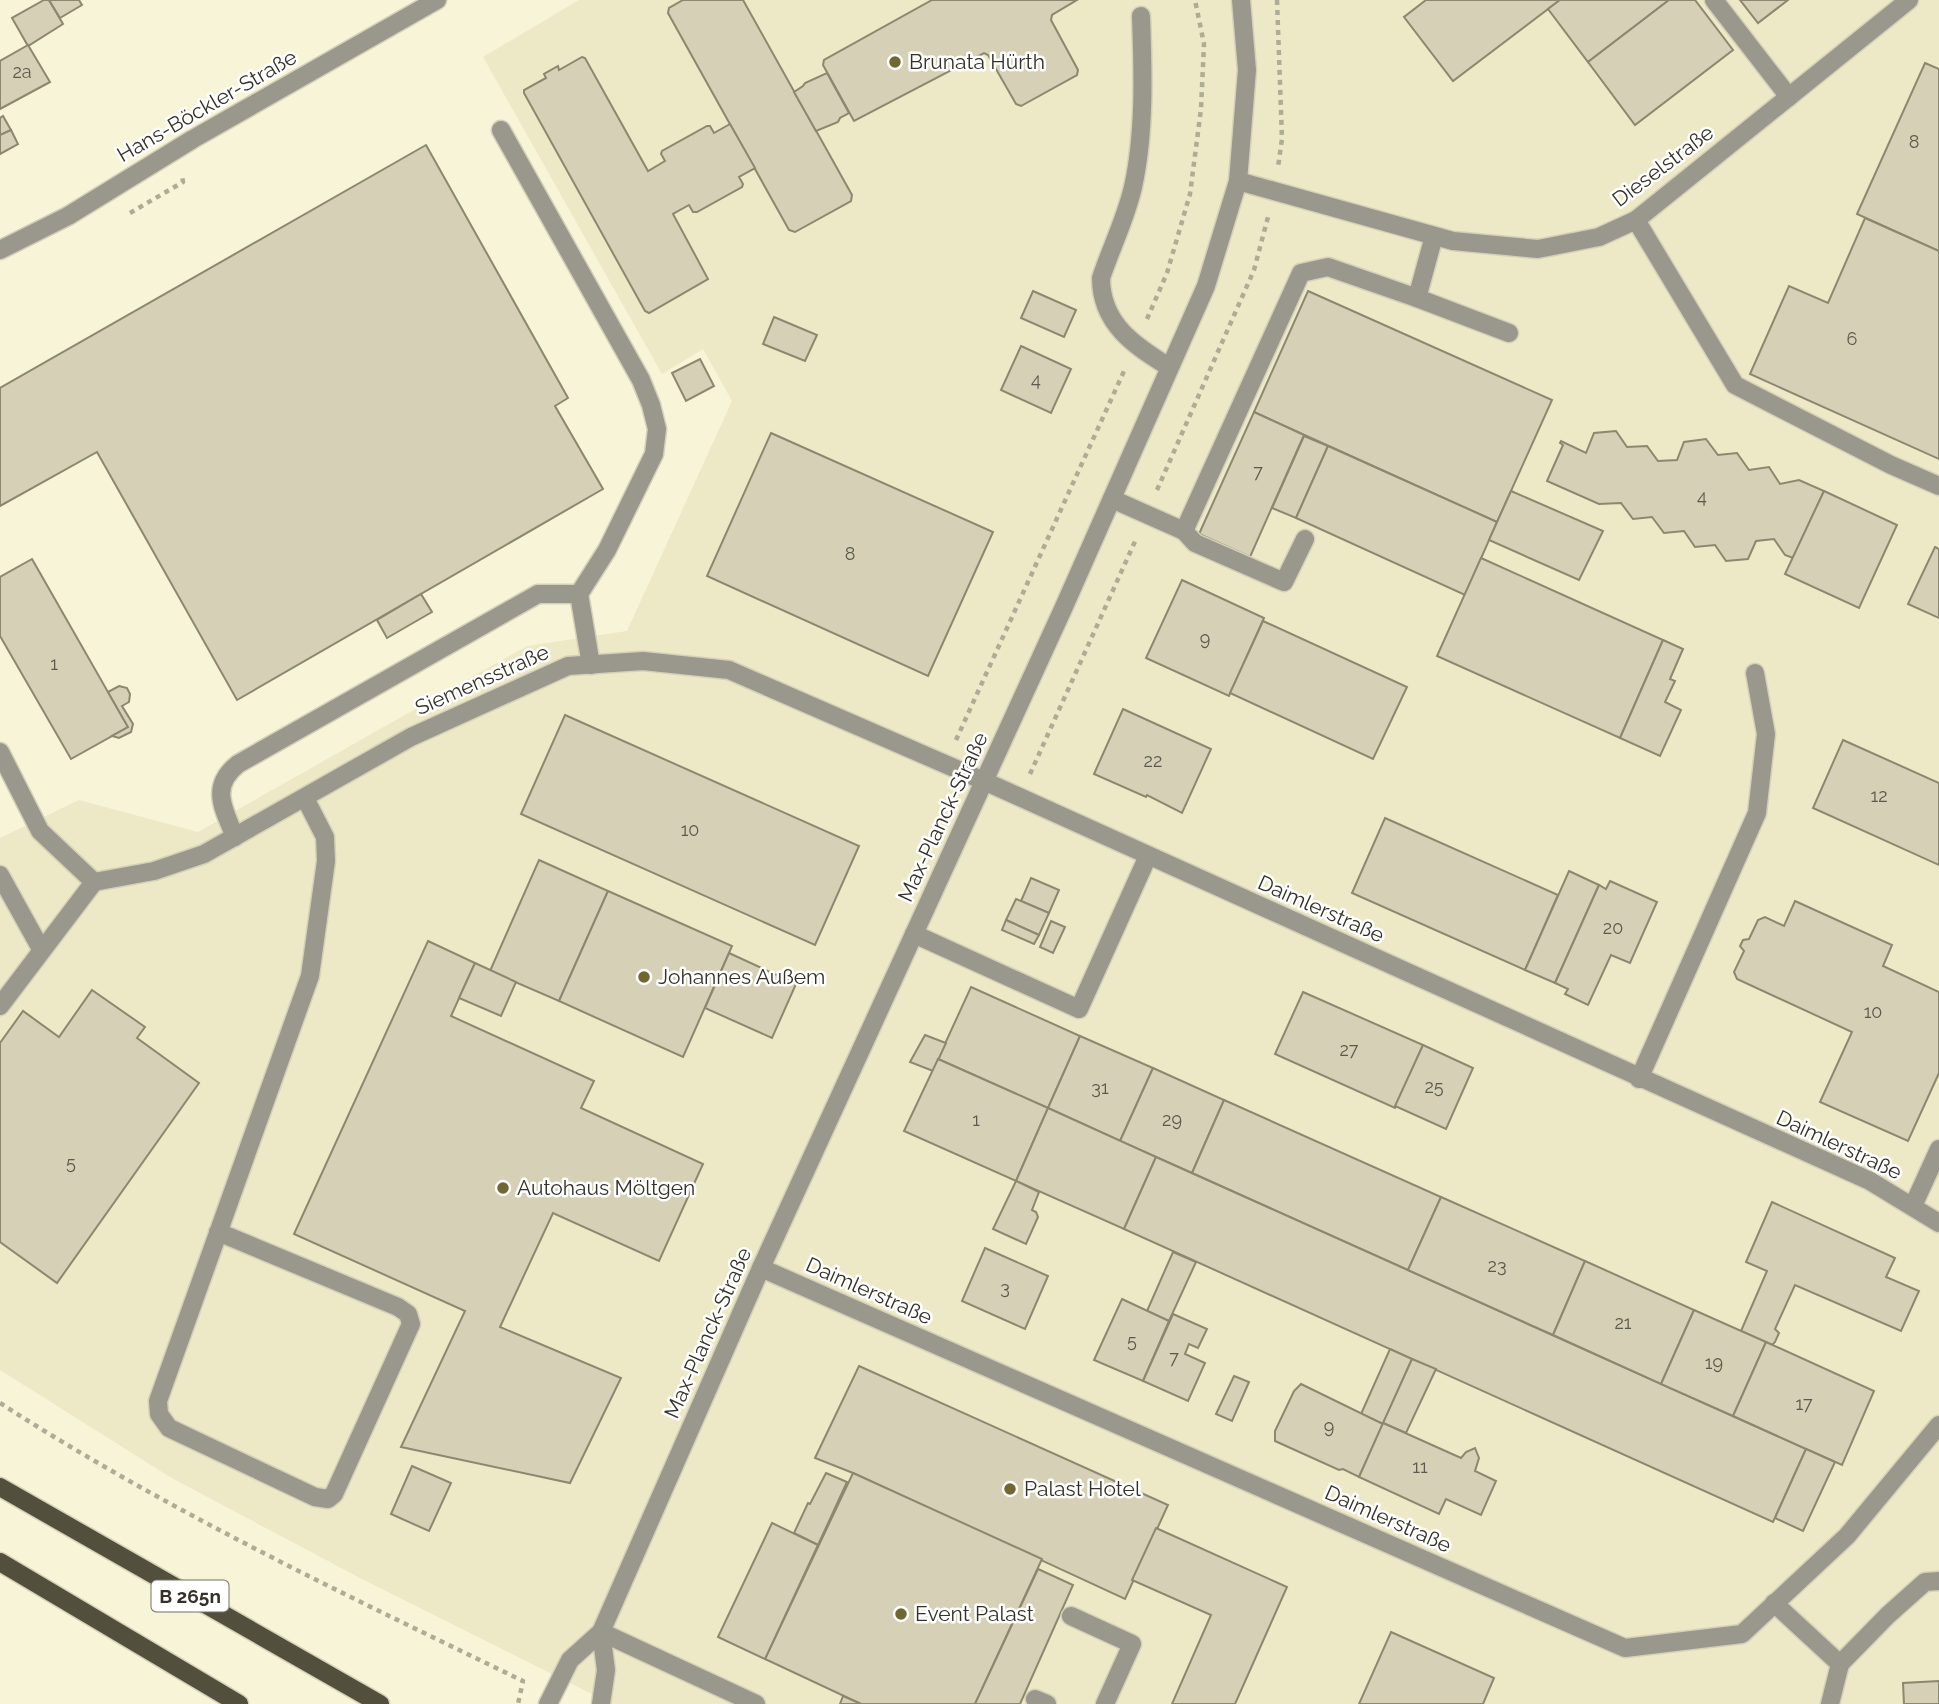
<svg xmlns="http://www.w3.org/2000/svg" width="1939" height="1704" viewBox="0 0 1939 1704" font-family="Raleway,sans-serif">
	<style>
		.built { fill: #ede8c5 }
		.building { fill: #d5d0b6; stroke: #8c886f; stroke-width: 2 }
		.lines { fill: none; stroke-linecap: round; stroke-linejoin: round }
		.minor-casing { stroke: #d5d1b8; stroke-width: 21 }
		.major-casing { stroke: #d5d1b8; stroke-width: 21 }
		.path { stroke: #aeab96; stroke-width: 4.5; stroke-dasharray: 5 5; stroke-linecap: butt }
		.minor { stroke: #9a988d; stroke-width: 18 }
		.major { stroke: #524f3c; stroke-width: 18 }
		.poi-dot { fill: #706733; stroke: #fff; stroke-width: 2.5 }
		.labels { text-anchor: middle; stroke-width: 5; stroke-linejoin: round; paint-order: stroke }
		.number-label { font-size: 18px; fill: #5c5a4c }
		.shield { fill: #fff; stroke: #717068; stroke-width: 2 }
		.shield-label { font-size: 19px; font-weight: bold; fill: #343228 }
		.poi-label { font-size: 21px; fill: #343228; stroke: #fff; text-anchor: start }
		.street-label { font-size: 21px; fill: #343228; stroke: #fff }
	</style>
	<rect width="100%" height="100%" fill="#f8f4d8"/>
	<polygon class="built" points="579,0 1939,0 1939,1704 612,1704 358,1577 170,1477 0,1370 0,838 79,800 198,832 527,646 627,631 732,401 703,349 662,374 483,57"/>
	<g class="building">
		<polygon points="44,0 49,0 63,24 28,46 12,18"/>
		<polygon points="49,0 79,0 82,5 60,18"/>
		<polygon points="683,0 743,0 852,195 851,201 795,232 789,230 668,13 669,8"/>
		<polygon points="932,0 1077,0 1052,15 1051,20 1078,70 1077,75 1021,106 1016,104 988,55 984,53 854,121 823,65 824,60"/>
		<polygon points="1426,0 1560,0 1453,81 1404,17"/>
		<polygon points="1560,0 1669,0 1588,62 1548,9"/>
		<polygon points="1669,0 1695,0 1733,50 1635,125 1588,62"/>
		<polygon points="1740,0 1788,0 1758,23"/>
		<polygon points="28,45 50,82 0,109 0,61"/>
		<polygon points="582,57 585,58 648,171 665,161 661,154 662,151 707,126 710,126 714,133 730,124 755,168 739,177 743,184 742,187 697,212 693,212 689,205 673,214 708,279 649,313 645,311 524,93 524,90 546,78 544,74 558,66 559,70"/>
		<polygon points="1925,63 1939,69 1939,251 1857,214"/>
		<polygon points="827,73 849,113 840,118 838,122 816,131 794,92 803,86 805,83"/>
		<polygon points="3,116 11,130 0,135 0,118"/>
		<polygon points="11,130 18,144 0,154 0,135"/>
		<polygon points="426,145 568,398 555,406 603,489 237,700 97,452 0,506 0,388"/>
		<polygon points="1865,218 1939,251 1939,459 1750,374 1789,286 1828,303"/>
		<polygon points="1033,291 1076,310 1064,337 1021,318"/>
		<polygon points="1308,291 1552,400 1497,522 1254,412"/>
		<polygon points="774,317 817,335 805,361 763,344"/>
		<polygon points="1021,346 1071,369 1051,413 1001,390"/>
		<polygon points="700,359 714,386 686,401 672,373"/>
		<polygon points="1254,412 1304,435 1250,557 1199,534"/>
		<polygon points="1616,431 1627,447 1647,446 1658,461 1677,460 1684,442 1706,439 1718,455 1737,453 1749,470 1769,467 1780,484 1799,480 1824,491 1793,558 1785,555 1774,539 1756,541 1748,559 1726,561 1715,545 1695,547 1684,531 1664,533 1652,517 1633,519 1621,503 1599,504 1547,481 1563,445 1560,443 1561,441 1586,453 1594,433"/>
		<polygon points="771,433 993,532 928,676 707,576"/>
		<polygon points="1304,436 1328,446 1296,518 1272,508"/>
		<polygon points="1328,446 1497,522 1465,595 1296,518"/>
		<polygon points="1511,491 1603,531 1579,580 1489,540"/>
		<polygon points="1824,491 1897,525 1859,608 1785,574"/>
		<polygon points="1935,547 1939,549 1939,618 1908,604"/>
		<polygon points="1481,558 1663,640 1620,738 1437,656"/>
		<polygon points="32,559 128,727 71,759 0,636 0,577"/>
		<polygon points="1182,580 1264,618 1229,696 1146,658"/>
		<polygon points="421,594 432,612 387,638 377,620"/>
		<polygon points="1263,621 1407,687 1373,759 1230,693"/>
		<polygon points="1663,640 1683,649 1670,679 1675,681 1665,702 1681,710 1660,756 1620,738"/>
		<polygon points="119,686 127,688 130,694 129,702 122,706 133,724 131,732 119,738 112,736 128,727 108,692"/>
		<polygon points="1123,709 1211,749 1182,813 1147,795 1146,797 1094,774"/>
		<polygon points="565,715 859,846 815,945 521,814"/>
		<polygon points="1843,740 1939,783 1939,865 1813,808"/>
		<polygon points="1385,818 1558,895 1525,970 1352,893"/>
		<polygon points="539,860 608,891 559,1001 490,971"/>
		<polygon points="1569,871 1599,885 1555,983 1525,970"/>
		<polygon points="1031,878 1059,890 1049,913 1021,901"/>
		<polygon points="1610,881 1657,902 1630,963 1611,955 1588,1005 1565,994 1568,989 1555,983 1599,885 1606,889"/>
		<polygon points="608,891 732,946 683,1057 559,1001"/>
		<polygon points="1016,899 1049,913 1039,935 1006,920"/>
		<polygon points="1795,901 1892,945 1883,966 1939,992 1939,1073 1908,1141 1820,1102 1852,1032 1737,979 1734,972 1744,951 1740,946 1743,940 1749,939 1758,920 1765,917 1784,926"/>
		<polygon points="1006,920 1039,935 1034,944 1002,930"/>
		<polygon points="1051,921 1065,927 1053,953 1040,947"/>
		<polygon points="428,941 475,963 451,1016 594,1081 581,1108 703,1164 659,1261 553,1213 500,1327 621,1378 570,1483 401,1447 465,1311 294,1234"/>
		<polygon points="729,953 796,984 772,1038 705,1008"/>
		<polygon points="475,963 516,982 501,1016 459,998"/>
		<polygon points="971,987 1080,1036 1048,1108 938,1059"/>
		<polygon points="92,990 145,1027 137,1038 199,1083 57,1283 0,1242 0,1043 23,1011 59,1037"/>
		<polygon points="1303,992 1423,1045 1395,1108 1275,1054"/>
		<polygon points="925,1035 946,1043 933,1071 910,1062"/>
		<polygon points="1080,1036 1153,1068 1120,1141 1048,1108"/>
		<polygon points="1423,1045 1473,1068 1446,1129 1395,1106"/>
		<polygon points="938,1059 1048,1108 1016,1181 904,1131"/>
		<polygon points="1153,1068 1224,1100 1192,1173 1120,1141"/>
		<polygon points="1224,1100 1441,1197 1408,1270 1192,1173"/>
		<polygon points="1048,1108 1156,1157 1124,1229 1016,1181"/>
		<polygon points="1156,1157 1806,1449 1773,1522 1124,1229"/>
		<polygon points="1016,1181 1039,1192 1032,1210 1036,1212 1038,1217 1026,1244 993,1229"/>
		<polygon points="1441,1197 1585,1261 1553,1335 1408,1270"/>
		<polygon points="1772,1202 1895,1258 1886,1277 1919,1291 1901,1331 1795,1285 1775,1329 1779,1333 1775,1342 1772,1345 1741,1331 1767,1271 1746,1262"/>
		<polygon points="985,1248 1048,1276 1025,1329 962,1301"/>
		<polygon points="1173,1252 1196,1262 1169,1321 1147,1311"/>
		<polygon points="1585,1261 1694,1310 1661,1384 1553,1335"/>
		<polygon points="1122,1299 1169,1321 1143,1381 1094,1360"/>
		<polygon points="1694,1310 1766,1342 1733,1416 1661,1384"/>
		<polygon points="1173,1314 1207,1329 1198,1348 1189,1344 1185,1354 1205,1363 1188,1401 1143,1381"/>
		<polygon points="1766,1342 1874,1391 1842,1465 1733,1416"/>
		<polygon points="1390,1349 1412,1359 1383,1424 1361,1414"/>
		<polygon points="1412,1359 1436,1369 1406,1433 1383,1423"/>
		<polygon points="859,1366 1168,1505 1125,1599 853,1473 815,1458"/>
		<polygon points="1234,1376 1249,1382 1232,1421 1216,1414"/>
		<polygon points="1301,1384 1383,1424 1359,1477 1343,1469 1339,1470 1275,1441 1275,1431 1294,1391"/>
		<polygon points="1383,1423 1461,1458 1466,1452 1475,1448 1479,1458 1475,1471 1496,1481 1481,1515 1446,1499 1439,1514 1359,1477"/>
		<polygon points="1806,1449 1835,1462 1803,1531 1775,1518"/>
		<polygon points="412,1466 451,1483 429,1531 391,1514"/>
		<polygon points="826,1473 847,1482 818,1545 794,1533 808,1503 810,1504"/>
		<polygon points="853,1473 1042,1559 975,1704 861,1704 765,1659"/>
		<polygon points="772,1523 818,1545 765,1659 718,1637"/>
		<polygon points="1156,1528 1287,1587 1235,1704 1172,1704 1211,1615 1132,1580"/>
		<polygon points="1038,1569 1073,1585 1020,1704 975,1704"/>
		<polygon points="1391,1632 1494,1678 1483,1704 1359,1704"/>
		<polygon points="1939,1681 1939,1704 1904,1704 1903,1683"/>
		<polygon points="843,1696 861,1704 840,1704"/>
	</g>
	<g class="lines">
		<g class="minor-casing">
			<g id="minor">
				<polyline points="1714,0 1789,97"/>
				<path d="M1141 16C1143 71 1145 133 1133 187 1126 218 1111 248 1101 278 1101 324 1135 346 1169 367"/>
				<polyline points="501,130 641,380 651,405 657,429 654,454 607,550 579,594 591,665"/>
				<polyline points="1238,181 1453,241 1538,249 1599,237 1636,220 1909,0"/>
				<polyline points="1636,220 1735,385 1891,465 1939,486"/>
				<polyline points="0,250 68,216 193,139 437,0"/>
				<polyline points="1417,298 1509,333"/>
				<polyline points="1112,499 1184,531 1301,273 1328,267 1417,298 1434,236"/>
				<polyline points="1184,531 1195,543 1284,582 1305,539"/>
				<polyline points="0,752 40,831 94,882"/>
				<path d="M235 837C224 809 209 787 238 764L538 594H579"/>
				<polyline points="0,875 41,949"/>
				<polyline points="94,882 154,871 204,854 411,737 568,666 643,661 729,670 984,781 1870,1181 1939,1223"/>
				<polyline points="914,934 1079,1009 1148,856"/>
				<polyline points="0,1006 94,882"/>
				<polyline points="1639,1079 1757,813 1766,734 1755,673"/>
				<polyline points="1913,1206 1939,1149"/>
				<polyline points="218,1232 398,1307 408,1314 411,1324 334,1494 328,1499 315,1497 169,1428 159,1414 158,1401 310,976 326,861 325,837 305,798"/>
				<polyline points="761,1268 1625,1648 1742,1634 1847,1536 1939,1425"/>
				<polyline points="1774,1603 1840,1664 1888,1615 1925,1582 1939,1581"/>
				<polyline points="1071,1616 1132,1644 1105,1704"/>
				<polyline points="601,1632 756,1704"/>
				<polyline points="1035,1699 1047,1704"/>
				<polyline points="548,1704 570,1660 601,1632 761,1268 1063,609 1206,286 1238,181 1247,70 1241,0"/>
				<polyline points="601,1704 606,1670 601,1632"/>
				<polyline points="1830,1704 1840,1664"/>
			</g>
		</g>
		<g class="major-casing">
			<g id="major">
				<polyline points="0,1487 380,1704"/>
				<polyline points="0,1562 239,1704"/>
			</g>
		</g>
		<g class="path">
			<polyline points="1277,0 1282,139 1278,167"/>
			<polyline points="130,213 183,182 182,176"/>
			<polyline points="1147,319 1167,273 1190,194 1201,109 1204,44 1195,0"/>
			<polyline points="1157,490 1254,270 1268,217"/>
			<polyline points="956,740 1125,369"/>
			<polyline points="1030,774 1137,537"/>
			<path d="M0 1403C166 1510 346 1595 523 1681L518 1704"/>
		</g>
		<use href="#minor" class="minor"/>
		<use href="#major" class="major"/>
	</g>
	<g class="poi-dot">
		<circle cx="895" cy="62" r="7"/>
		<circle cx="644" cy="977" r="7"/>
		<circle cx="503" cy="1188" r="7"/>
		<circle cx="1010" cy="1489" r="7"/>
		<circle cx="901" cy="1614" r="7"/>
	</g>
	<g class="labels">
		<g class="number-label">
			<text x="22" y="78">2a</text>
			<text x="1914" y="148">8</text>
			<text x="1852" y="345">6</text>
			<text x="1036" y="386">4</text>
			<text x="1258" y="478">7</text>
			<text x="1702" y="503">4</text>
			<text x="850" y="560">8</text>
			<text x="1205" y="645">9</text>
			<text x="54" y="670">1</text>
			<text x="1153" y="767">22</text>
			<text x="1879" y="802">12</text>
			<text x="690" y="836">10</text>
			<text x="1613" y="934">20</text>
			<text x="1873" y="1018">10</text>
			<text x="1349" y="1056">27</text>
			<text x="1434" y="1093">25</text>
			<text x="1100" y="1094">31</text>
			<text x="976" y="1126">1</text>
			<text x="1172" y="1126">29</text>
			<text x="71" y="1169">5</text>
			<text x="1497" y="1272">23</text>
			<text x="1005" y="1294">3</text>
			<text x="1623" y="1329">21</text>
			<text x="1132" y="1347">5</text>
			<text x="1174" y="1364">7</text>
			<text x="1714" y="1369">19</text>
			<text x="1804" y="1410">17</text>
			<text x="1329" y="1433">9</text>
			<text x="1420" y="1473">11</text>
		</g>
		<rect class="shield" x="151.5" y="1580.5" width="77" height="31" rx="5"/>
		<g class="shield-label">
			<text x="190" y="1603">B 265n</text>
		</g>
		<g class="poi-label">
			<text x="909" y="69">Brunata Hürth</text>
			<text x="658" y="984">Johannes Außem</text>
			<text x="517" y="1195">Autohaus Möltgen</text>
			<text x="1024" y="1496">Palast Hotel</text>
			<text x="915" y="1621">Event Palast</text>
		</g>
		<g class="street-label">
			<text transform="translate(207 106) rotate(-30)" y="7">Hans-Böckler-Straße</text>
			<text transform="translate(1663 166) rotate(-37)" y="7">Dieselstraße</text>
			<text transform="translate(482 680) rotate(-24)" y="7">Siemensstraße</text>
			<text transform="translate(943 817) rotate(-65)" y="7">Max-Planck-Straße</text>
			<text transform="translate(1321 909) rotate(24)" y="7">Daimlerstraße</text>
			<text transform="translate(1839 1145) rotate(25)" y="7">Daimlerstraße</text>
			<text transform="translate(869 1291) rotate(24)" y="7">Daimlerstraße</text>
			<text transform="translate(708 1333) rotate(-66)" y="7">Max-Planck-Straße</text>
			<text transform="translate(1388 1519) rotate(24)" y="7">Daimlerstraße</text>
		</g>
	</g>
</svg>
